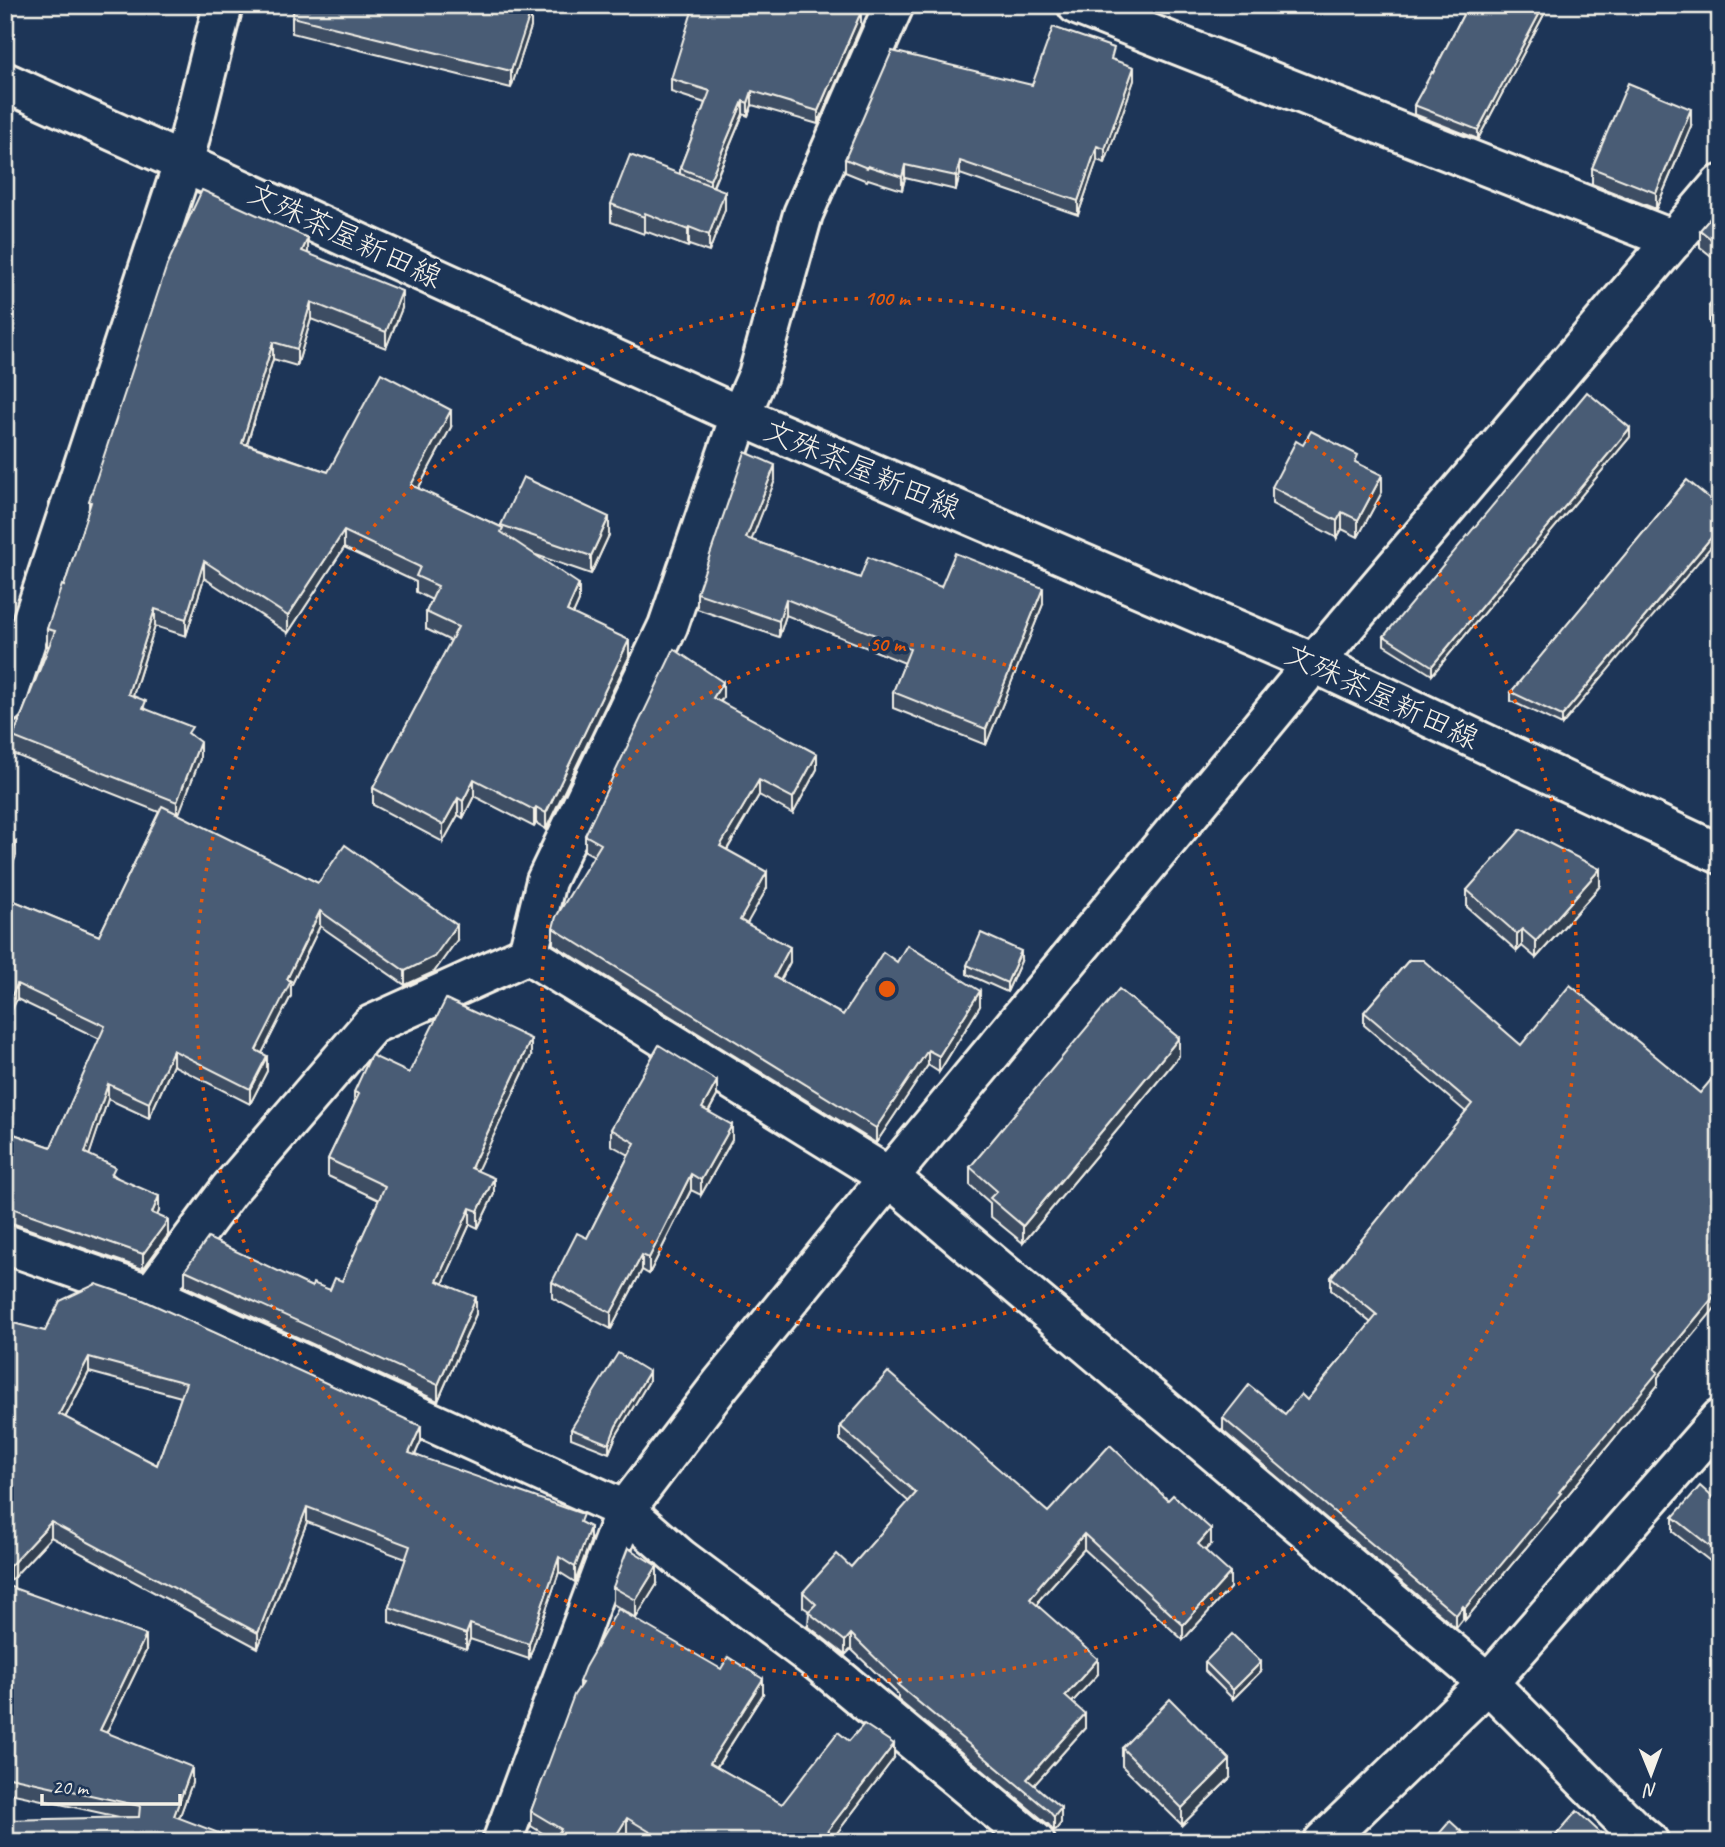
<svg xmlns="http://www.w3.org/2000/svg" width="1725" height="1847" viewBox="0 0 1725 1847" font-family="Caveat,'Klee One',sans-serif">
	<style>
		.lines { fill: none; stroke-linecap: round; stroke-linejoin: round }
		.street-casing { stroke: #f4f1e8; stroke-width: 44 }
		.secondary-casing { stroke: #f4f1e8; stroke-width: 44 }
		.street { stroke: #1d3557; stroke-width: 38 }
		.secondary { stroke: #1d3557; stroke-width: 38 }
		.wall { fill: #3e4e64; stroke: #f4f1e8; stroke-width: 2; fill-rule: evenodd }
		.shaded-wall { fill: #324051; stroke: #f4f1e8; stroke-width: 2 }
		.building { fill: #485b74; stroke: #f4f1e8; stroke-width: 2; fill-rule: evenodd }
		.ring { fill: none; stroke: #e8590c; stroke-width: 3.5; stroke-dasharray: 3.5 7 }
		.labels { text-anchor: middle; stroke-width: 7; stroke-linejoin: round; paint-order: stroke }
		.street-label { font-size: 30px; fill: #f4f1e8; stroke: #1d3557 }
		.centre { fill: #e8590c; stroke: #1d3557; stroke-width: 3.5 }
		.ring-label { font-size: 21px; text-anchor: middle; font-weight: bold; fill: #e8590c; stroke: #1d3557; stroke-width: 7; stroke-linejoin: round; paint-order: stroke }
	</style>
	<rect width="100%" height="100%" fill="#1d3557"/>
	<filter id="ink" filterUnits="userSpaceOnUse"><feTurbulence type="fractalNoise" baseFrequency=".0143" numOctaves="2"/><feDisplacementMap in="SourceGraphic" scale="14" xChannelSelector="R" yChannelSelector="G"/><feConvolveMatrix kernelMatrix="1 2 1 2 8 2 1 2 1" color-interpolation-filters="sRGB"/></filter>
	<g filter="url(#ink)">
		<g class="lines">
			<g class="street-casing">
				<g id="street">
					<polyline points="1077,5 1674,240"/>
					<polyline points="5,704 184,161 223,5"/>
					<polyline points="528,954 889,1177 1488,1683 1631,1827 1649,1842"/>
					<polyline points="528,954 546,881 668,626 740,416 758,375 803,214 894,5"/>
					<polyline points="5,1244 151,1295 625,1510 680,1558 815,1659 1035,1842"/>
					<polyline points="151,1295 229,1190 371,1025 528,954"/>
					<polyline points="502,1842 625,1510 721,1384 889,1177 1314,663 1720,185"/>
				</g>
			</g>
			<g class="secondary-casing">
				<g id="secondary">
					<polyline points="5,82 740,416 1314,663 1720,854"/>
					<polyline points="1323,1842 1488,1683 1720,1419"/>
				</g>
			</g>
			<use href="#street" class="street"/>
			<use href="#secondary" class="secondary"/>
		</g>
		<g class="wall">
			<polygon points="1468,5 1549,5 1478,139 1414,114 1414,105 1433,73"/>
			<polygon points="531,16 531,27 511,88 292,33 292,17"/>
			<polygon points="861,26 818,124 752,105 748,116 743,114 713,187 725,209 709,252 689,245 688,247 645,231 644,234 611,222 611,204 680,174 680,168 705,103 671,92 671,79"/>
			<polygon points="1114,60 1134,80 1105,163 1097,160 1078,215 960,174 956,190 905,178 902,190 868,179 867,181 845,172 845,159 1032,85"/>
			<polygon points="1691,126 1656,209 1592,184 1592,168"/>
			<polygon points="1720,207 1720,263 1700,247 1700,230"/>
			<polygon points="308,253 402,308 386,348 311,319 297,366 273,359 247,444 328,472 451,427 418,489 501,527 501,525 609,535 591,574 536,555 579,601 573,614 629,657 546,829 536,823 534,827 474,796 463,818 458,815 443,842 373,805 373,788 451,641 426,629 426,612 432,600 416,592 416,582 344,548 288,633 204,578 186,636 155,626 133,696 146,709 192,736 200,759 178,815 318,883 457,940 434,972 405,985 320,926 291,986 291,996 262,1053 267,1071 250,1104 173,1065 149,1118 108,1099 89,1155 159,1211 157,1215 168,1235 143,1269 12,1223 5,1224 5,1131 51,1147 100,1039 17,999 5,897 99,936 159,812 13,754 13,737 49,646 47,646 47,629 64,586 89,509 89,501"/>
			<polygon points="1720,275 1720,332 1709,323 1709,306 1718,296 1717,295 1717,278"/>
			<polygon points="1630,437 1432,675 1384,645 1384,636"/>
			<polygon points="1303,445 1358,464 1382,492 1358,537 1342,529 1337,538 1272,504 1272,487"/>
			<polygon points="775,480 751,540 860,578 941,587 1043,604 986,745 893,708 893,692 905,663 786,615 779,637 697,609 697,593"/>
			<polygon points="1687,480 1562,725 1511,701 1511,692"/>
			<polygon points="723,697 721,702 817,769 793,814 759,795 727,850 767,888 746,924 790,962 781,980 843,1015 897,962 980,1006 939,1072 928,1065 876,1143 553,944 553,928 594,856 585,851 585,835"/>
			<polygon points="1600,886 1536,958 1522,946 1517,951 1467,907 1467,890"/>
			<polygon points="1409,960 1658,1377 1658,1385 1561,1503 1561,1506 1465,1620 1463,1619 1456,1628 1223,1431 1223,1418 1285,1414 1307,1400 1371,1323 1331,1290 1331,1277 1466,1112 1364,1025 1364,1012"/>
			<polygon points="1021,961 1007,992 967,974 967,965"/>
			<polygon points="531,1056 477,1170 494,1194 478,1228 470,1224 443,1283 476,1314 438,1401 185,1286 185,1270 312,1287 330,1290 342,1281 379,1200 328,1176 328,1159 354,1105 354,1092 409,1073"/>
			<polygon points="1179,1056 1023,1243 990,1216 990,1203 970,1185 970,1167"/>
			<polygon points="717,1096 709,1111 732,1140 701,1195 691,1190 649,1274 642,1270 611,1329 552,1298 552,1282 587,1238 629,1155 611,1145 611,1129"/>
			<path d="M5 1321 421 1441 415 1455 583 1524 590 1542 575 1582 559 1572 529 1659 470 1639 466 1649 389 1622V1607L406 1559 307 1522 258 1648 51 1537 10 1581 5 1577ZM89 1372 181 1397 157 1465 65 1418Z"/>
			<polygon points="649,1381 616,1436 609,1453 571,1438 571,1429"/>
			<polygon points="840,1426 1048,1512 1211,1544 1205,1550 1230,1588 1183,1640 1084,1549 1039,1600 1039,1603 1037,1605 1098,1674 1072,1702 1085,1728 1034,1785 1061,1823 1054,1832 1049,1825 898,1700 898,1694 851,1649 845,1655 808,1626 809,1611 803,1607 803,1592 851,1567 909,1502 840,1440"/>
			<polygon points="1720,1504 1720,1569 1673,1532 1673,1517"/>
			<polygon points="657,1584 636,1618 613,1604 613,1587"/>
			<polygon points="5,1585 146,1651 106,1733 192,1783 179,1818 119,1817 5,1792"/>
			<polygon points="1205,1662 1261,1671 1233,1699 1205,1671"/>
			<polygon points="579,1682 763,1694 717,1767 782,1804 849,1741 894,1758 830,1842 642,1842 627,1833 554,1840 531,1826 531,1811 579,1687"/>
			<polygon points="1122,1748 1230,1778 1182,1825 1122,1766"/>
		</g>
		<g class="shaded-wall">
			<polygon points="529,5 534,5 531,16 531,27 511,88 511,71"/>
			<polygon points="1544,5 1549,5 1478,139 1478,130"/>
			<polygon points="861,12 861,26 818,124 818,111"/>
			<polygon points="1134,67 1134,80 1105,163 1105,149"/>
			<polygon points="752,91 752,105 748,116 748,103"/>
			<polygon points="743,101 743,114 710,193 710,180"/>
			<polygon points="1691,109 1691,126 1656,209 1656,193"/>
			<polygon points="1097,146 1097,160 1078,215 1078,201"/>
			<polygon points="960,161 960,174 956,190 956,176"/>
			<polygon points="905,165 905,178 902,190 902,177"/>
			<polygon points="725,191 725,209 709,252 709,235"/>
			<polygon points="645,213 645,231 644,234 644,217"/>
			<polygon points="689,227 689,245 688,247 688,230"/>
			<polygon points="308,238 308,255 302,251"/>
			<polygon points="402,291 402,308 386,348 386,332"/>
			<polygon points="311,302 311,319 297,366 297,349"/>
			<polygon points="273,342 273,359 242,460 242,443"/>
			<polygon points="451,410 451,427 411,502 411,485"/>
			<polygon points="1630,428 1630,437 1432,675 1432,666"/>
			<polygon points="775,465 775,480 746,554 746,538"/>
			<polygon points="1382,475 1382,492 1358,537 1358,520"/>
			<polygon points="1342,512 1342,529 1337,538 1337,521"/>
			<polygon points="609,517 609,535 591,574 591,556"/>
			<polygon points="1720,527 1720,536 1562,725 1562,716"/>
			<polygon points="344,531 344,548 288,633 288,616"/>
			<polygon points="204,561 204,578 186,636 186,619"/>
			<polygon points="579,584 579,601 567,628 567,611"/>
			<polygon points="1043,588 1043,604 986,745 986,729"/>
			<polygon points="786,599 786,615 779,637 779,621"/>
			<polygon points="155,609 155,626 128,711 128,694"/>
			<polygon points="629,640 629,657 546,829 546,813"/>
			<polygon points="723,682 723,697 713,713 713,698"/>
			<polygon points="200,742 200,759 177,819 177,802"/>
			<polygon points="817,754 817,769 793,814 793,798"/>
			<polygon points="474,779 474,796 463,818 463,801"/>
			<polygon points="759,780 759,795 720,861 720,846"/>
			<polygon points="458,798 458,815 443,842 443,825"/>
			<polygon points="536,807 536,823 534,827 534,810"/>
			<polygon points="16,841 16,856 5,883 5,868"/>
			<polygon points="1600,869 1600,886 1536,958 1536,941"/>
			<polygon points="767,872 767,888 740,936 740,920"/>
			<polygon points="320,911 320,926 291,986 291,996 256,1065 256,1050 287,979"/>
			<polygon points="457,925 457,940 434,972 405,985 405,971"/>
			<polygon points="1522,929 1522,946 1517,951 1517,934"/>
			<polygon points="790,947 790,962 774,992 774,977"/>
			<polygon points="1021,951 1021,961 1007,992 1007,983"/>
			<polygon points="17,984 17,999 5,1025 5,1010"/>
			<polygon points="980,991 980,1006 939,1072 939,1056"/>
			<polygon points="1179,1038 1179,1056 1023,1243 1023,1226"/>
			<polygon points="531,1039 531,1056 471,1184 471,1168"/>
			<polygon points="173,1050 173,1065 149,1118 149,1103"/>
			<polygon points="928,1050 928,1065 876,1143 876,1128"/>
			<polygon points="267,1056 267,1071 250,1104 250,1089"/>
			<polygon points="717,1081 717,1096 702,1123 702,1108"/>
			<polygon points="108,1084 108,1099 85,1168 85,1153"/>
			<polygon points="732,1125 732,1140 701,1195 701,1180"/>
			<polygon points="691,1174 691,1190 649,1274 649,1258"/>
			<polygon points="494,1178 494,1194 478,1228 478,1211"/>
			<polygon points="159,1196 159,1211 152,1228 152,1213"/>
			<polygon points="470,1208 470,1224 437,1297 437,1281"/>
			<polygon points="168,1220 168,1235 143,1269 143,1254"/>
			<polygon points="642,1255 642,1270 611,1329 611,1313"/>
			<polygon points="1720,1289 1720,1302 1658,1377 1658,1385 1561,1503 1561,1506 1465,1620 1465,1608 1559,1492 1654,1369"/>
			<polygon points="476,1297 476,1314 438,1401 438,1385"/>
			<polygon points="89,1357 89,1372 59,1429 59,1414"/>
			<polygon points="649,1372 649,1381 616,1436 609,1453 609,1444 616,1426"/>
			<polygon points="421,1426 421,1441 409,1468 409,1453"/>
			<polygon points="307,1507 307,1522 258,1648 258,1633"/>
			<polygon points="51,1522 51,1537 10,1581 10,1566"/>
			<polygon points="590,1527 590,1542 575,1582 575,1567"/>
			<polygon points="1211,1529 1211,1544 1198,1558 1198,1544"/>
			<polygon points="1084,1534 1084,1549 1039,1600 1039,1603 1030,1613 1030,1599 1038,1587"/>
			<polygon points="559,1557 559,1572 529,1659 529,1644"/>
			<polygon points="657,1566 657,1584 636,1618 636,1600"/>
			<polygon points="1230,1573 1230,1588 1183,1640 1183,1625"/>
			<polygon points="1463,1606 1463,1619 1456,1628 1456,1615"/>
			<polygon points="470,1624 470,1639 466,1649 466,1634"/>
			<polygon points="851,1634 851,1649 845,1655 845,1641"/>
			<polygon points="146,1635 146,1651 100,1746 100,1730"/>
			<polygon points="1098,1659 1098,1674 1065,1710 1065,1696"/>
			<polygon points="1261,1662 1261,1671 1233,1699 1233,1690"/>
			<polygon points="763,1679 763,1694 710,1777 710,1763"/>
			<polygon points="1085,1714 1085,1728 1027,1793 1027,1779"/>
			<polygon points="894,1744 894,1758 830,1842 819,1842"/>
			<polygon points="1230,1760 1230,1778 1182,1825 1182,1808"/>
			<polygon points="192,1767 192,1783 174,1832 174,1816"/>
			<polygon points="1061,1808 1061,1823 1054,1832 1054,1817"/>
			<polygon points="627,1818 627,1833 621,1842 612,1842"/>
		</g>
		<g class="building">
			<polygon points="295,5 529,5 528,10 531,11 511,71 292,17"/>
			<polygon points="694,5 832,5 861,12 818,111 752,91 748,103 743,101 710,180 680,168 710,91 671,79"/>
			<polygon points="1468,5 1544,5 1478,130 1414,105 1432,72 1433,73"/>
			<polygon points="1053,27 1114,48 1111,59 1134,67 1105,149 1097,146 1078,201 960,161 956,176 905,165 902,177 868,166 867,168 845,159 892,51 1032,85"/>
			<polygon points="1628,83 1691,109 1656,193 1592,168"/>
			<polygon points="630,155 725,191 709,235 689,227 688,230 645,213 644,217 611,204"/>
			<polygon points="202,190 308,238 302,251 402,291 386,332 311,302 297,349 273,342 242,443 328,472 381,373 451,410 411,485 503,528 501,532 579,584 567,611 629,640 546,813 536,807 534,810 474,779 463,801 458,798 443,825 373,788 458,627 426,612 438,586 416,576 420,567 344,531 288,616 204,561 186,619 155,609 128,694 146,701 143,708 192,727 188,733 200,742 177,802 13,737 55,631 47,629 62,585 64,586 91,502 89,501 167,265"/>
			<polygon points="1720,207 1720,246 1700,230"/>
			<polygon points="1720,294 1720,315 1709,306"/>
			<polygon points="1587,392 1630,428 1432,666 1384,636"/>
			<polygon points="1311,431 1358,455 1355,462 1382,475 1358,520 1342,512 1337,521 1272,487 1296,441 1303,445"/>
			<polygon points="745,452 775,465 746,538 860,578 868,557 941,587 955,553 1043,588 986,729 893,692 910,649 786,599 779,621 697,593"/>
			<polygon points="523,477 609,517 591,556 501,525"/>
			<polygon points="1687,480 1720,507 1720,527 1562,716 1511,692"/>
			<polygon points="674,649 723,682 713,698 817,754 793,798 759,780 720,846 767,872 740,920 790,947 774,977 843,1015 883,952 897,962 907,945 980,991 939,1056 928,1050 876,1128 553,928 556,917 601,844 585,835"/>
			<polygon points="162,806 318,883 345,845 457,925 434,957 405,971 320,911 287,979 291,981 256,1050 267,1056 250,1089 173,1050 149,1103 108,1084 85,1153 115,1167 111,1175 159,1196 152,1213 168,1220 143,1254 12,1208 5,1209 5,1131 51,1147 105,1026 17,984 5,1010 5,897 99,936"/>
			<polygon points="1521,829 1600,869 1536,941 1522,929 1517,934 1467,890"/>
			<polygon points="5,837 16,841 5,868"/>
			<polygon points="981,933 1021,951 1007,983 967,965"/>
			<polygon points="1409,960 1423,960 1521,1045 1570,985 1700,1093 1720,1069 1720,1289 1654,1369 1658,1372 1559,1492 1561,1493 1465,1608 1463,1606 1456,1615 1223,1418 1249,1385 1285,1414 1301,1394 1307,1400 1377,1315 1331,1277 1472,1104 1364,1012"/>
			<polygon points="1119,989 1179,1038 1023,1226 990,1198 997,1191 970,1167"/>
			<polygon points="446,999 531,1039 471,1168 494,1178 478,1211 470,1208 437,1281 476,1297 438,1385 185,1270 208,1238 312,1287 313,1283 330,1290 335,1278 342,1281 385,1186 328,1159 359,1094 354,1092 371,1055 409,1073"/>
			<polygon points="659,1045 717,1081 702,1108 732,1125 701,1180 691,1174 649,1258 642,1255 611,1313 552,1282 577,1233 587,1238 635,1143 611,1129"/>
			<path d="M96 1284 143 1300 421 1426 409 1453 583 1514 580 1522 590 1527 575 1567 559 1557 529 1644 470 1624 466 1634 389 1607 410 1546 307 1507 258 1633 51 1522 10 1566 5 1562V1321L45 1331 60 1301ZM89 1357 186 1383 157 1465 59 1414Z"/>
			<polygon points="618,1353 649,1372 616,1426 609,1444 571,1429"/>
			<polygon points="888,1372 1048,1512 1110,1445 1168,1500 1173,1495 1211,1529 1198,1544 1230,1573 1183,1625 1084,1534 1038,1587 1039,1588 1030,1599 1098,1659 1065,1696 1085,1714 1027,1779 1061,1808 1054,1817 1049,1811 898,1685 901,1683 851,1634 845,1641 808,1612 816,1604 803,1592 837,1554 851,1567 916,1493 840,1426"/>
			<polygon points="1700,1486 1720,1504 1720,1554 1673,1517"/>
			<polygon points="628,1548 657,1566 636,1600 613,1587"/>
			<polygon points="5,1585 146,1635 100,1730 192,1767 174,1816 224,1835 223,1839 229,1842 5,1842 5,1820 139,1817 140,1806 5,1776"/>
			<polygon points="618,1609 721,1669 728,1657 763,1679 710,1763 782,1804 838,1732 849,1741 864,1724 894,1744 819,1842 667,1842 627,1818 612,1842 553,1842 561,1829 531,1811 574,1695 582,1683 579,1682 585,1667"/>
			<polygon points="1232,1634 1261,1662 1233,1690 1205,1662"/>
			<polygon points="1170,1699 1230,1760 1182,1808 1122,1748"/>
			<polygon points="1577,1811 1605,1837 1601,1842 1550,1842"/>
			<polygon points="1450,1821 1473,1842 1432,1842"/>
		</g>
	</g>
	<g class="ring">
		<circle cx="887" cy="989" r="345"/>
		<circle cx="887" cy="989" r="691"/>
	</g>
	<g class="labels">
		<g class="street-label">
			<text transform="translate(345 235) rotate(25)" y="10">文殊茶屋新田線</text>
			<text transform="translate(862 469) rotate(23)" y="10">文殊茶屋新田線</text>
			<text transform="translate(1382 696) rotate(25)" y="10">文殊茶屋新田線</text>
		</g>
	</g>
	<circle cx="887" cy="989" r="10" class="centre"/>
	<g class="ring-label">
		<text x="887" y="305">100 m</text>
		<text x="887" y="651">50 m</text>
	</g>
	<rect width="1725" height="1847" fill="none" stroke="#1d3557" stroke-width="28"/>
	<rect x="14" y="14" width="1697" height="1819" fill="none" stroke="#f4f1e8" stroke-width="2.5" filter="url(#ink)"/>
	<g transform="translate(1651 1774) rotate(179)" stroke="#1d3557" stroke-width="5" paint-order="stroke">
	<path d="M0-5L12 26L0 18L-12 26Z" fill="#f4f1e8"/>
	<text y="-10" font-size="19" font-weight="bold" text-anchor="middle" fill="#f4f1e8">N</text>
	</g>
	<path d="M42 1794v10h138v-10" fill="none" stroke="#f4f1e8" stroke-width="3.5"/>
	<text x="52" y="1794" font-size="21" fill="#f4f1e8" stroke="#1d3557" stroke-width="5" paint-order="stroke">20 m</text>
</svg>
